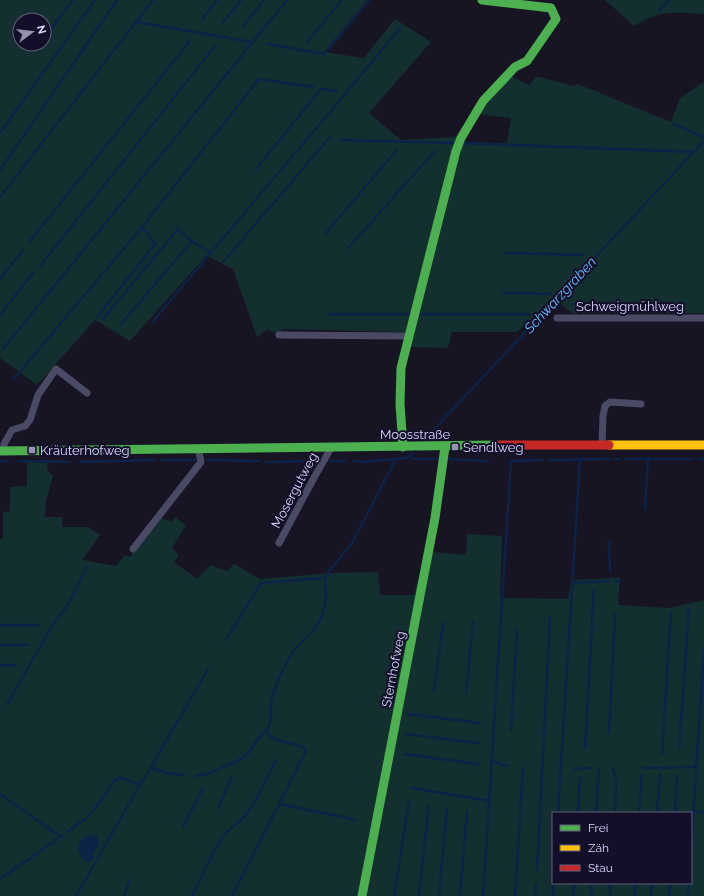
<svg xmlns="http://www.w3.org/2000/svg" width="704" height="896" viewBox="0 0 704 896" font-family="Raleway,sans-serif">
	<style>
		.green { fill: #132f2f; fill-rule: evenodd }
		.water { fill: #0c2348 }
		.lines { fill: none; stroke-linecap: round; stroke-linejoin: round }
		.stream { stroke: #0c2348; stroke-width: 2.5 }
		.street { stroke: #4a4a64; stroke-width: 7 }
		.fast { stroke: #4caf50; stroke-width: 9 }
		.slow { stroke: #ffc107; stroke-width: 9 }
		.jam { stroke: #c62828; stroke-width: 9 }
		.poi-dot { fill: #9693b2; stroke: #130f29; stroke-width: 1.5 }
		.labels { text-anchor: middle; stroke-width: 4; stroke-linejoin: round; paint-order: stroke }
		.street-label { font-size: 13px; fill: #dad7ff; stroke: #130f29 }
		.poi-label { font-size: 13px; fill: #dad7ff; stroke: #130f29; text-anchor: start }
		.water-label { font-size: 14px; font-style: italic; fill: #65bcff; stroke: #130f29 }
	</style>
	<rect width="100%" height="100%" fill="#171523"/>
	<g class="green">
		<path d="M0 0H367L324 52 364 58 395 19 431 42 369 113 401 140 456 137 463 142 507 143 511 118 476 114 509 75 529 85 536 77H540L574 86 578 84 671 122 680 98 704 82V313H572L555 300 517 332H452L448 348 408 347 405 332 283 329 279 333 268 331 270 329H268L257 337 233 269 207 256 205 257 130 341 95 320 37 385 0 358ZM20 20H44V44H20Z"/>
		<path d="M605 0H704V14C673 13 662 9 634 26Z"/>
		<path d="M27 462 47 463 48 471 53 476 46 501 45 517H62V527H88L100 535 82 560 116 566 125 555 130 557 162 518 172 522 175 517 186 525 172 548 179 555 174 562 197 579 210 565 227 571 234 564 260 579 332 573 378 572 380 595H414L426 551 466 555 467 534 502 536 500 598 568 599 571 580 620 578 618 605 670 608 704 600V896H0V539H3V512L10 511V487L27 486ZM553 813H691V883H553Z"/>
	</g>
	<path class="water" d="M91 835 96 836 98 839V847L94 851 92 861 86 862C82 859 81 854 78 850 79 842 83 837 91 835Z"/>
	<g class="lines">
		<g class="stream">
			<polyline points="659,11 669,0"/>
			<polyline points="202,19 217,0"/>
			<polyline points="136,22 252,42"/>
			<polyline points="223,22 241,0"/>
			<polyline points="243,26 264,0"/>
			<polyline points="44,38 73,0"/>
			<polyline points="307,42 342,0"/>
			<polyline points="267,44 324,54 369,0"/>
			<polyline points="674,124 704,137"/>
			<polyline points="0,133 95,0"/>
			<polyline points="340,140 456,143"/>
			<polyline points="461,143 694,152"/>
			<polyline points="256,169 321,89 337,91"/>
			<polyline points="0,170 117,0"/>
			<polyline points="0,197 153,0"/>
			<polyline points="325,234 396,151"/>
			<polyline points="30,241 189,42"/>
			<polyline points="348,248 435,151"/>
			<polyline points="505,253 583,255"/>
			<polyline points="223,262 330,137"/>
			<polyline points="40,266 215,46"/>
			<polyline points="0,279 23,250"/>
			<polyline points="503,293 550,294"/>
			<polyline points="330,314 411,314"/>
			<polyline points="420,314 529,314"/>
			<polyline points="0,315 33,273"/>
			<polyline points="97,317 155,244 142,227"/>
			<polyline points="103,319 178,229 192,241"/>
			<polyline points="153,321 346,93 401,27"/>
			<polyline points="121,324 192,241 211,253"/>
			<polyline points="3,349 287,0"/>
			<polyline points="13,380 142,227 259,79 313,87"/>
			<polyline points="426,438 704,141"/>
			<polyline points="410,457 414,459 439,459"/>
			<polyline points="447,459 488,461"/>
			<polyline points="614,459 619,459"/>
			<polyline points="626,459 692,459"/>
			<polyline points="699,459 704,459"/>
			<polyline points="161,460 198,460"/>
			<polyline points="207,460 259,461"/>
			<polyline points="549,460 609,459"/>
			<polyline points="0,461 8,461"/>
			<polyline points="19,461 69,462"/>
			<polyline points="331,461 346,461"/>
			<polyline points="354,461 361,462 396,459"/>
			<polyline points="510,461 543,460"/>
			<polyline points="81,462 155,460"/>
			<polyline points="266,462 321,461"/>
			<polyline points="645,509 648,459"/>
			<polyline points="609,543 610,572"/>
			<polyline points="616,581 620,581"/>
			<polyline points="573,583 609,581"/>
			<polyline points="0,625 39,625"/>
			<polyline points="226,640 261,583 322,578 325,579"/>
			<polyline points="0,645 27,645"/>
			<polyline points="0,665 16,665"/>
			<polyline points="434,691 443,623"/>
			<polyline points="466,693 473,622"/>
			<polyline points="7,704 52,626 69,603 87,567"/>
			<polyline points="408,714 480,723"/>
			<polyline points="511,731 517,630"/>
			<polyline points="609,733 615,614"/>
			<polyline points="406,734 478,743"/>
			<polyline points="585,748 594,591"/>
			<polyline points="679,749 689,609"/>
			<polyline points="662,753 671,612"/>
			<polyline points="404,754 478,764"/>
			<polyline points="492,761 508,766"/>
			<polyline points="151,767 208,669"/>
			<polyline points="613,768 616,780 615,813"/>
			<polyline points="643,768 695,767"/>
			<polyline points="575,769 591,768"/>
			<polyline points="196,776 211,773 243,758 251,750 257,740 268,728 271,720 271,699 279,678 293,651 317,626 322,616 326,599 325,579 329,571 352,543 396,459 406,458 413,453"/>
			<polyline points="411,788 490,801"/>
			<polyline points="0,794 61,837"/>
			<polyline points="280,804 357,820"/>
			<polyline points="218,808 232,777"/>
			<polyline points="693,811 704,812"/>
			<polyline points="558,813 580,459"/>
			<polyline points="578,813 580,778"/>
			<polyline points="596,813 599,769"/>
			<polyline points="639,813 642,775"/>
			<polyline points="657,813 660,775"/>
			<polyline points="675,813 677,776"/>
			<polyline points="183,827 203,788"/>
			<polyline points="67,832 85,819 96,807 116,779 122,778 140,785 151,768 167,773 184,775"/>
			<polyline points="691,851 704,649"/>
			<polyline points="537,870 550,618"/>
			<polyline points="0,879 62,836"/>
			<polyline points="76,896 140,785"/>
			<polyline points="124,896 130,880"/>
			<polyline points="192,896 214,851 224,835 245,816 256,800 276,760"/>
			<path d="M232 896 306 751 305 748C293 741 275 744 266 732"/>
			<polyline points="394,896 409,801"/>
			<polyline points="419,896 429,806"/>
			<polyline points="439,896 447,808"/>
			<polyline points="460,896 467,812"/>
			<polyline points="483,896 511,461"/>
			<polyline points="515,896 523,768"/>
			<polyline points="535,896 536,885"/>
			<polyline points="553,896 553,883"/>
			<polyline points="573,896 574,883"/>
			<polyline points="591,896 592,883"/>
			<polyline points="610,896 610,883"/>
			<polyline points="634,896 635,883"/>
			<polyline points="651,896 652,883"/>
			<polyline points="669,896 670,883"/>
			<polyline points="688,896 689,883"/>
		</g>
		<g class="street">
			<polyline points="557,318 704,318"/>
			<polyline points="279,335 409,336"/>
			<polyline points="602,445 603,416 605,406 610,402 641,404"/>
			<polyline points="4,451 4,444 12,430 25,426 30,420 38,395 56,369 87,393"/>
			<polyline points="279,543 315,476 331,448"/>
			<polyline points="133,549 201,462 198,448"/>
		</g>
		<g class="fast">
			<polyline points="403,447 400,404 401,368 456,151 461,138 483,101 515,67 527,61 556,19 551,8 482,0"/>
			<polyline points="0,451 496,445"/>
			<polyline points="362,896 435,518 445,447"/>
		</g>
		<polyline class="slow" points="609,445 704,445"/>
		<polyline class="jam" points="496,445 609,445"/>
	</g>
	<g class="poi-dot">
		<rect x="451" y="443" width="8" height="8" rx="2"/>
		<rect x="28" y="446" width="8" height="8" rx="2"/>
	</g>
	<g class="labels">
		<g class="street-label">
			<text x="630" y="311">Schweigmühlweg</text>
			<text x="415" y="439">Moosstraße</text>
			<text transform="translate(294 490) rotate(-62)" y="5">Mosergutweg</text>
			<text transform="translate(393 669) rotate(-79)" y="5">Sternhofweg</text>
		</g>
		<g class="poi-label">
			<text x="463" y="452">Sendlweg</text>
			<text x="40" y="455">Kräuterhofweg</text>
		</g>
		<g class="water-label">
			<text transform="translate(560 295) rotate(-47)" y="5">Schwarzgraben</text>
		</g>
	</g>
	<rect x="552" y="812" width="140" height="72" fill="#130f29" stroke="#635f7f"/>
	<rect x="560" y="825" width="20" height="6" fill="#4caf50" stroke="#635f7f"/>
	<text x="588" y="832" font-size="12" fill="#dad7ff">Frei</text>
	<rect x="560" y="845" width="20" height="6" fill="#ffc107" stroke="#635f7f"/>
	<text x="588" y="852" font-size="12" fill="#dad7ff">Zäh</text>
	<rect x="560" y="865" width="20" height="6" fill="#c62828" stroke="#635f7f"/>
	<text x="588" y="872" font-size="12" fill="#dad7ff">Stau</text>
	<g transform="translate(32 32) rotate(75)"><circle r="19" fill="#130f29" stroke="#635f7f"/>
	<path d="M0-3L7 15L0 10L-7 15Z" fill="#9693b2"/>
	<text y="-6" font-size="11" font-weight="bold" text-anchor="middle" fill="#dad7ff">N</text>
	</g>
</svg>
